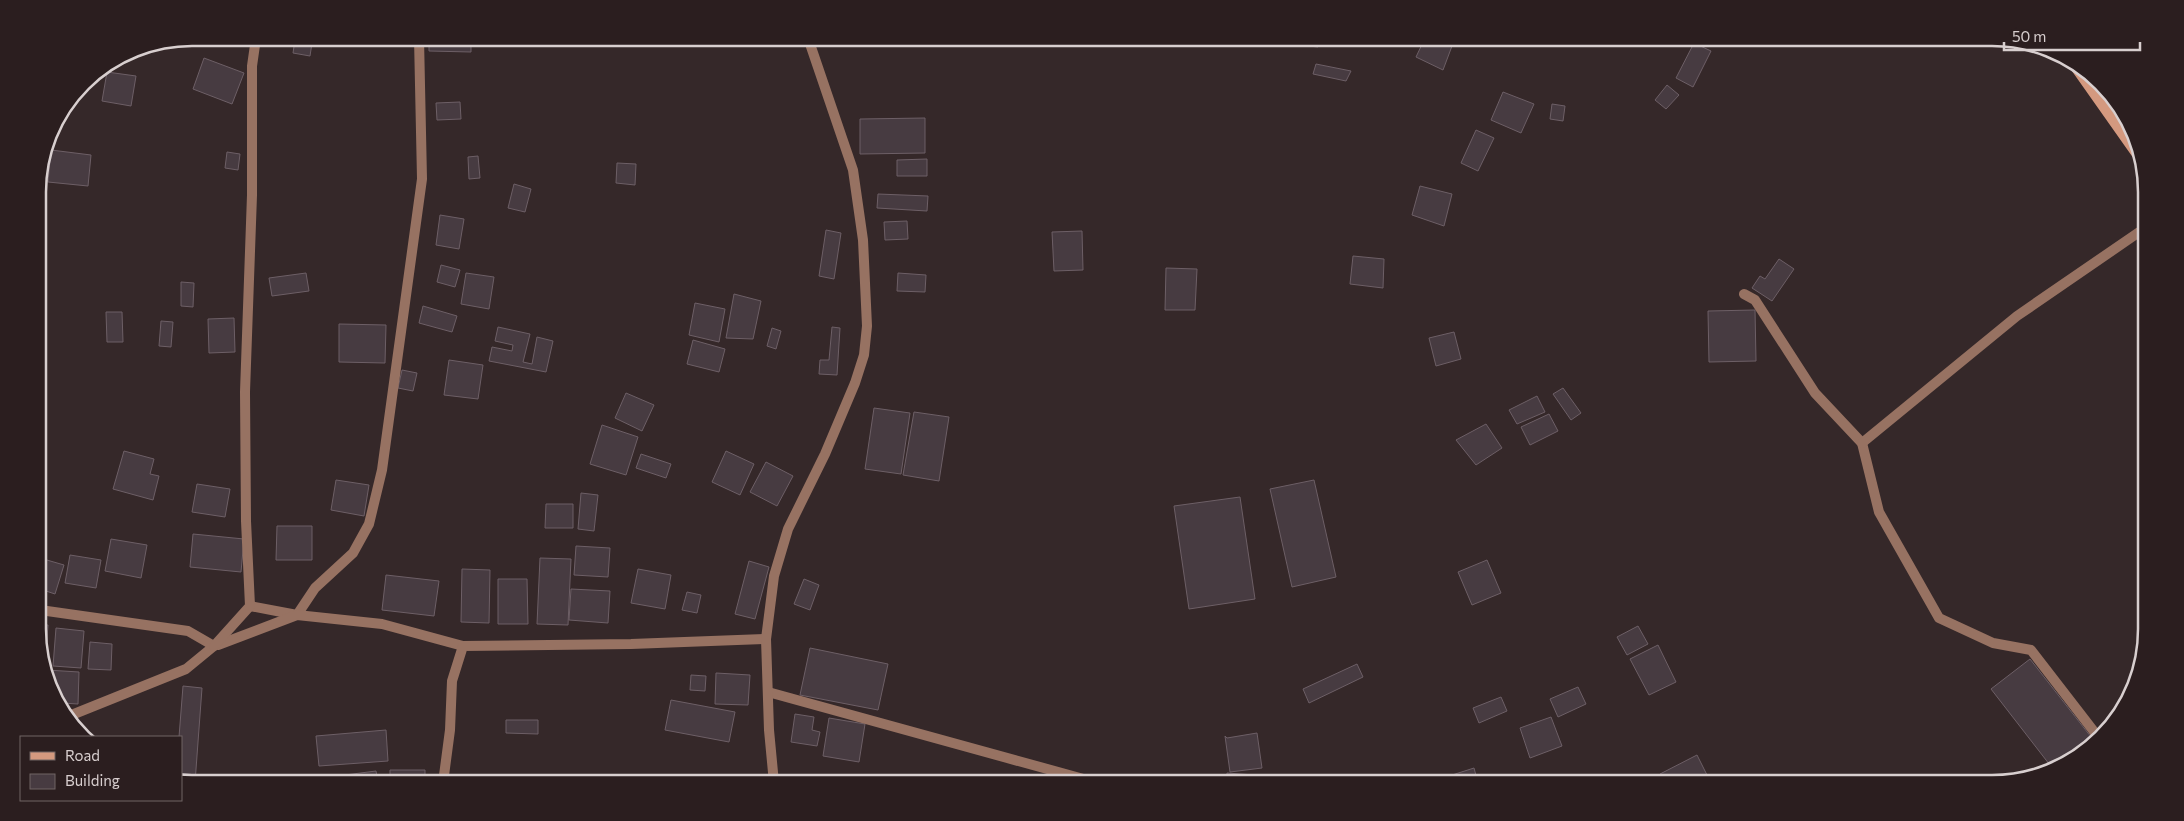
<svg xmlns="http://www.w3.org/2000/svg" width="2184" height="821" viewBox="0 0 2184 821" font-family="Commissioner,sans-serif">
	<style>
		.building { fill: #473b41; stroke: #6d5f66 }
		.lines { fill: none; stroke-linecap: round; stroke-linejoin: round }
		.minor { stroke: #977262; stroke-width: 10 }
		.secondary { stroke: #d4997f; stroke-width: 10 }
		.rim { fill: none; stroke: #d8cfcf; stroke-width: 2.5 }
	</style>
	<rect width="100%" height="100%" fill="#352829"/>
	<g class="building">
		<polygon points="429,38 471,38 471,52 429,51"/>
		<polygon points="1301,38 1319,38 1318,47 1300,45"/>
		<polygon points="1425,38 1455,38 1443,70 1416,57"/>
		<polygon points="295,40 312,43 310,56 293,53"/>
		<polygon points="1694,43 1711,51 1693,87 1676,78"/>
		<polygon points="204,58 244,73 232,104 193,89"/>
		<polygon points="1316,64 1351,71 1346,81 1313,74"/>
		<polygon points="107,72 136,76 131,106 102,101"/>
		<polygon points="1667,85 1679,95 1666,109 1655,100"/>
		<polygon points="1503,92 1534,104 1521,133 1491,120"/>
		<polygon points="460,102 461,119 437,120 436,103"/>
		<polygon points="1552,104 1565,106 1563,121 1550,119"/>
		<polygon points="925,118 925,153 860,154 860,119"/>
		<polygon points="1476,130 1494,138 1478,171 1461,163"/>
		<polygon points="51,150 91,155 88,186 48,182"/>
		<polygon points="227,152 240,154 238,170 225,168"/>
		<polygon points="478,156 480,178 469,179 468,157"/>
		<polygon points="927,159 927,176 897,176 897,160"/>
		<polygon points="617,163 636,164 635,185 616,183"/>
		<polygon points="514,184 531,189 525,212 508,208"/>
		<polygon points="1420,186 1452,194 1444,226 1412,215"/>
		<polygon points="878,194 928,196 927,211 877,208"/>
		<polygon points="440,215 464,219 459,249 436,245"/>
		<polygon points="907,221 908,239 885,240 884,222"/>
		<polygon points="826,230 841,233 834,279 819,276"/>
		<polygon points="1082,231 1083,270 1054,271 1052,232"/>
		<polygon points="1353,256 1384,259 1383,288 1350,284"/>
		<polygon points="1779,259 1794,269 1772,301 1752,288 1760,276 1765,279"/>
		<polygon points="441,265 460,270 455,287 437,282"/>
		<polygon points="1166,268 1197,269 1195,310 1165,310"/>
		<polygon points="306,273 309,291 272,296 269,278"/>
		<polygon points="466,273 494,277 489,309 461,304"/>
		<polygon points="898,273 926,275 925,292 897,291"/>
		<polygon points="181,282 194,283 193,307 181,306"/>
		<polygon points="734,294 761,301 753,339 726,338"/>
		<polygon points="695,303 725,309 719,342 689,335"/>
		<polygon points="423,306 457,316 452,332 419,323"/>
		<polygon points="1755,310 1756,361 1709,362 1708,311"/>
		<polygon points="106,312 122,312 123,342 107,342"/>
		<polygon points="234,318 235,352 209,353 208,319"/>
		<polygon points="161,321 173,322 171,347 159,346"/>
		<polygon points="339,324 386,325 385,363 339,362"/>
		<polygon points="498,327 530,334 523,362 532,364 537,337 553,341 546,372 489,361 492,347 512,351 513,345 495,341"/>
		<polygon points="832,327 840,328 837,375 819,374 820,360 829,360"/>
		<polygon points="772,328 781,331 776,349 767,346"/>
		<polygon points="1454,332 1461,359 1436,366 1429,338"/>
		<polygon points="693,340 725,349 719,372 687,364"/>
		<polygon points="449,360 483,365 478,399 444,395"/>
		<polygon points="402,370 417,373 413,391 398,388"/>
		<polygon points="1563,388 1581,413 1571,420 1553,394"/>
		<polygon points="626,393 654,405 642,431 615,418"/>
		<polygon points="1537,396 1545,412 1517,424 1509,410"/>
		<polygon points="874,408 910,413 901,474 865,469"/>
		<polygon points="914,412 949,417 939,481 903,475"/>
		<polygon points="1549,414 1558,431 1530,445 1521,427"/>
		<polygon points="1486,424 1502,448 1476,465 1456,440"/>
		<polygon points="602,425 638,437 626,475 590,464"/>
		<polygon points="124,451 154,459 150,474 159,476 153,500 113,489"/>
		<polygon points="726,451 754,464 740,495 712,482"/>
		<polygon points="641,454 671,464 666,478 636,468"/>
		<polygon points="766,462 793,476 777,506 750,492"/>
		<polygon points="336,480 369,485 364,516 331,510"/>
		<polygon points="1314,480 1336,577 1292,587 1270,489"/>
		<polygon points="197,484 230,489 225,517 192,512"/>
		<polygon points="581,493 598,495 594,531 578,529"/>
		<polygon points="1240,497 1255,599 1189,609 1174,506"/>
		<polygon points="546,504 573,504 573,528 545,528"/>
		<polygon points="277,526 312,526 312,560 276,560"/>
		<polygon points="193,534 244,539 241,572 190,567"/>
		<polygon points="111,539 147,545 141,578 105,571"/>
		<polygon points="576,546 610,548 608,577 574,575"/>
		<polygon points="70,555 101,560 96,588 65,583"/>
		<polygon points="40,558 64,565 55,594 40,589"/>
		<polygon points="540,558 571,559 568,625 537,624"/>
		<polygon points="1487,560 1501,593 1472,605 1458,572"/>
		<polygon points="749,561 769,567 755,619 735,614"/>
		<polygon points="462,569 490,570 489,623 461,622"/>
		<polygon points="638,569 671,575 665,609 631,603"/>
		<polygon points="386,575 439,581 434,616 382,610"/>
		<polygon points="498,579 527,579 528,624 498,624"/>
		<polygon points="804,579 819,585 810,610 794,604"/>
		<polygon points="571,589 610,591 608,623 569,620"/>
		<polygon points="687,592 701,595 697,613 682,610"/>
		<polygon points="40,625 48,625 46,652 40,651"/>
		<polygon points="1638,626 1648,644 1627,655 1617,637"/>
		<polygon points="56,628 84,631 81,668 53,666"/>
		<polygon points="90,642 112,644 111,670 88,669"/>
		<polygon points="1658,645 1676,682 1649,695 1630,659"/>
		<polygon points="810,648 888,664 878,710 800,695"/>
		<polygon points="2030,659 2095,742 2086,752 2053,769 1991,689"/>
		<polygon points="1357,664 1363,677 1309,703 1303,689"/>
		<polygon points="47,670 79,672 78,704 62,703"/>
		<polygon points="716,673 750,675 748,705 715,704"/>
		<polygon points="691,675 706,676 705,691 690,690"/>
		<polygon points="183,686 202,688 195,783 181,782 181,737 179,737"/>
		<polygon points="1578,687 1586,704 1558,717 1550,699"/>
		<polygon points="1501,697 1507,711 1479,723 1473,708"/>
		<polygon points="671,700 735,712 729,742 665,730"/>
		<polygon points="795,714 814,717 812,730 820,732 817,746 791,742"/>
		<polygon points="1551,717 1562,746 1530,758 1520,728"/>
		<polygon points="829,718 865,724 859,762 823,756"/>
		<polygon points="506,720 538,720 538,734 506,733"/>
		<polygon points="386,730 388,761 319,766 316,736"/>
		<polygon points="1257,733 1262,768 1230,772 1225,736 1227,738"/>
		<polygon points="1697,755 1711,783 1665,783 1660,774"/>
		<polygon points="1474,768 1478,783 1451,783 1449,776"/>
		<polygon points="390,770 425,770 425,776 430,776 430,783 390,783"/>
		<polygon points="376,771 378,783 346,783 345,775"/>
		<polygon points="1227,773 1254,775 1253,783 1226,783"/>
	</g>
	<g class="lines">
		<g class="minor">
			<polyline points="1744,294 1755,300 1815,393 1862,443 1879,512 1939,618 1993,643 2031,650 2099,738"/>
			<polyline points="1862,443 2017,316 2145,228"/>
			<polyline points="250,606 297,615 315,588 353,553 369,524 382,470 422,179 419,38"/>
			<polyline points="40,610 188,631 214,646 186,669 69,716"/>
			<polyline points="218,645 297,615 382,624 463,646"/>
			<polyline points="214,646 250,606 246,521 245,392 252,195 252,66 256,38"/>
			<polyline points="768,692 1098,783"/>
			<polyline points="443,783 450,730 452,681 463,646 631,644 766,639"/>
			<polyline points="774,783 769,730 766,639 774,576 788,529 825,454 855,383 864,355 867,326 863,240 853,170 808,38"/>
		</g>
		<polyline class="secondary" points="2076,68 2143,163"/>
	</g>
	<path d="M0 0H2184V821H0ZM192 46H1992A146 146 0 0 1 2138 192V629A146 146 0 0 1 1992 775H192A146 146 0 0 1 46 629V192A146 146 0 0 1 192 46Z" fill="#2b1e1f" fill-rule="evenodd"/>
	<path class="rim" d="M192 46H1992A146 146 0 0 1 2138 192V629A146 146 0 0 1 1992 775H192A146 146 0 0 1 46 629V192A146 146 0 0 1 192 46Z"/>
	<rect x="20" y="736" width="162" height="65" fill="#2b1e1f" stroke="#706565"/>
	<rect x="30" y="752" width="25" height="8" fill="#d4997f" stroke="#706565"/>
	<text x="65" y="761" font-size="15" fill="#d8cfcf">Road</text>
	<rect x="30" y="774" width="25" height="15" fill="#473b41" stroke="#706565"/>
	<text x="65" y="786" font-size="15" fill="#d8cfcf">Building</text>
	<path d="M2004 42v8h136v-8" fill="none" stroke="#d8cfcf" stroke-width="2.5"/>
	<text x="2012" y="42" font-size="15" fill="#d8cfcf" stroke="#2b1e1f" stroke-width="4" paint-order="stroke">50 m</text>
</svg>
